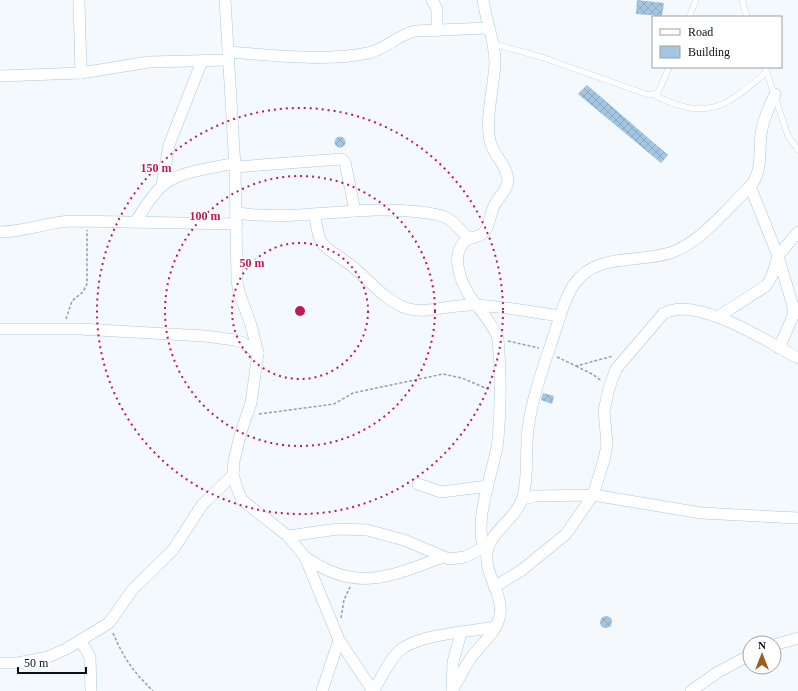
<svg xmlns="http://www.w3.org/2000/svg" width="798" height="691" viewBox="0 0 798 691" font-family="Georgia,serif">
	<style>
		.building { fill: url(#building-cross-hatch) }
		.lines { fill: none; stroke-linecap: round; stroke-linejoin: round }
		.lane-casing { stroke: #acc7dd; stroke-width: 6 }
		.street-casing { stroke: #acc7dd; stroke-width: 12 }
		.path { stroke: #979ea4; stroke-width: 1.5; stroke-dasharray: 3 2; stroke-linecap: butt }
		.lane { stroke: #fff; stroke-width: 5.5 }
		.street { stroke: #fff; stroke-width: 11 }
		.ring { fill: none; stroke: #c2185b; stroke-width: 2; stroke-dasharray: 2 4 }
		.centre { fill: #c2185b; stroke: #fff; stroke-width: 2 }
		.ring-label { font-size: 12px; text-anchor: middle; font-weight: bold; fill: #c2185b; stroke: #fff; stroke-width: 3.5; stroke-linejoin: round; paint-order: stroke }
	</style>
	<defs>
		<pattern id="building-cross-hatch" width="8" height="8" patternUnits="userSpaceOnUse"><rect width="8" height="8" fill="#a3c7e2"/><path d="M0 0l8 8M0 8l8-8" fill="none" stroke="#8baac1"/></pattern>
	</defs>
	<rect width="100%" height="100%" fill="#f4f9fe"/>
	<g class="building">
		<polygon points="637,0 664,3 662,16 636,14"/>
		<polygon points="587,85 668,155 661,163 578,94"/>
		<circle cx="340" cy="142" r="5.5"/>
		<polygon points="543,393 554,396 552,404 541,400"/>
		<circle cx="606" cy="622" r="6"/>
	</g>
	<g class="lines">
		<g class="lane-casing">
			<g id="lane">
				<polyline points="742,0 747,17"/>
				<polyline points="689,17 696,0"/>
				<polyline points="494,44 541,57 649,95 658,93 669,67"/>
				<polyline points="765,67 788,136 798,150"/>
				<path d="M654 95C708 122 725 107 767 72"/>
			</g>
		</g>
		<g class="street-casing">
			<g id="street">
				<polyline points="79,0 81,73"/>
				<polyline points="225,0 235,167 237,281 239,292 251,325 258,353 251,403 241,432 234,461 233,475 238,491 242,500 288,536 305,557 339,640 373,691"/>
				<polyline points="432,0 437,9 437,31"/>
				<path d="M483 0C486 21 495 41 495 62 494 87 485 118 490 141 493 155 507 165 508 180 508 190 498 197 494 206 490 214 490 225 485 231 481 237 475 236 469 239 457 244 456 260 459 271 466 302 488 312 498 338 501 372 501 406 498 440 494 474 471 521 486 554"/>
				<path d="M228 52C273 55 324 62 368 53 386 49 398 35 415 31L489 28"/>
				<polyline points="0,76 81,73 149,62 228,60"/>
				<polyline points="235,167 342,159 345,162 355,211"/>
				<polyline points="162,186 169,145 202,61"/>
				<polyline points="750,186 778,256 793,306 793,316 779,348"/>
				<path d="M237 213C298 222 359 204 420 212 428 213 439 214 447 218 455 222 462 232 469 239"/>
				<path d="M315 215C319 253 327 246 353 267 370 281 383 298 403 307 426 316 449 304 473 305 502 306 531 312 560 316"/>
				<path d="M136 221C144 209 151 196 162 186 178 171 214 168 235 163"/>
				<path d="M0 232C25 232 47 222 71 221L237 224"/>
				<polyline points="719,316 766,286 772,276 778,256 798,232"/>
				<polyline points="0,329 80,329 205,336 235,340 243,343 258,353"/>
				<polyline points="418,484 441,492 488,486"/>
				<polyline points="522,499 536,496 593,495 701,513 798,518"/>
				<polyline points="288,536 338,529 367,530 404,540 449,559 465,557 483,548"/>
				<path d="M305 557C356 593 389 577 443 557"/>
				<path d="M494 587 522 570 566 534 593 495 604 460 607 444 604 411 609 388 616 369 663 314C695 294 768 342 798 358"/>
				<polyline points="80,640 90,657 91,691"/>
				<polyline points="774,645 798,638"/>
				<polyline points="0,663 18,663 48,657 66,649 109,623 133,589 173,550 202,505 233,475"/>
				<polyline points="452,689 453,662 461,633"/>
				<polyline points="322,691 339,640"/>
				<path d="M373 691C381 679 388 662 398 652 416 634 469 632 495 627"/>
				<path d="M452 691C459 679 465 666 473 655 482 644 495 633 499 619 506 597 484 575 487 553 490 531 514 521 522 500 529 478 525 452 528 429 532 397 544 365 554 335 559 319 564 300 573 286 595 251 640 264 673 252 697 242 713 224 731 206 739 197 748 190 754 181 763 166 758 145 762 129 764 117 770 105 775 94"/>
				<polyline points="691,691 718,672 750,655"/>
			</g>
		</g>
		<g class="path">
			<polyline points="66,319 72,301 83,292 87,284 87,230"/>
			<polyline points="508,341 539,348"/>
			<polyline points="557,357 576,366 613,356"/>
			<polyline points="576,366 592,374 602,381"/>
			<polyline points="259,414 327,405 334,404 353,393 443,374 462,378 490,390"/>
			<polyline points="341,618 344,600 350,587"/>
			<path d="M113 633C124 659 133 671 153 691"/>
		</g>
		<use href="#lane" class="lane"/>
		<use href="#street" class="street"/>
	</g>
	<g class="ring">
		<circle cx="300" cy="311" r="68"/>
		<circle cx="300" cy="311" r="135"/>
		<circle cx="300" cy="311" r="203"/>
	</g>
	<circle cx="300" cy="311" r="6" class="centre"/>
	<g class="ring-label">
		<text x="156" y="172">150 m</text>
		<text x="205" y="220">100 m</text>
		<text x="252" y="267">50 m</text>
	</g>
	<rect x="652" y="16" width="130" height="52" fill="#ffffff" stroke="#9ca0a3"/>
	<rect x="660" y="29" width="20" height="6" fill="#ffffff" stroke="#9ca0a3"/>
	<text x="688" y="36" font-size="12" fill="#081219">Road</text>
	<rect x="660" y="46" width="20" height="12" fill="#a3c7e2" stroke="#9ca0a3"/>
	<text x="688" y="56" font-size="12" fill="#081219">Building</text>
	<g transform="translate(762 655)"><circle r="19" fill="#ffffff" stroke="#9ca0a3"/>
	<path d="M0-3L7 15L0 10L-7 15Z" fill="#995d1f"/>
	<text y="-6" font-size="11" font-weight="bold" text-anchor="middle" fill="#081219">N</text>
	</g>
	<path d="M18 667v6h68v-6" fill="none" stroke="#081219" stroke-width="2"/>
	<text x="24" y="667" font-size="12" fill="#081219" stroke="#ffffff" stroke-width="3" paint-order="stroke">50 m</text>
</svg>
